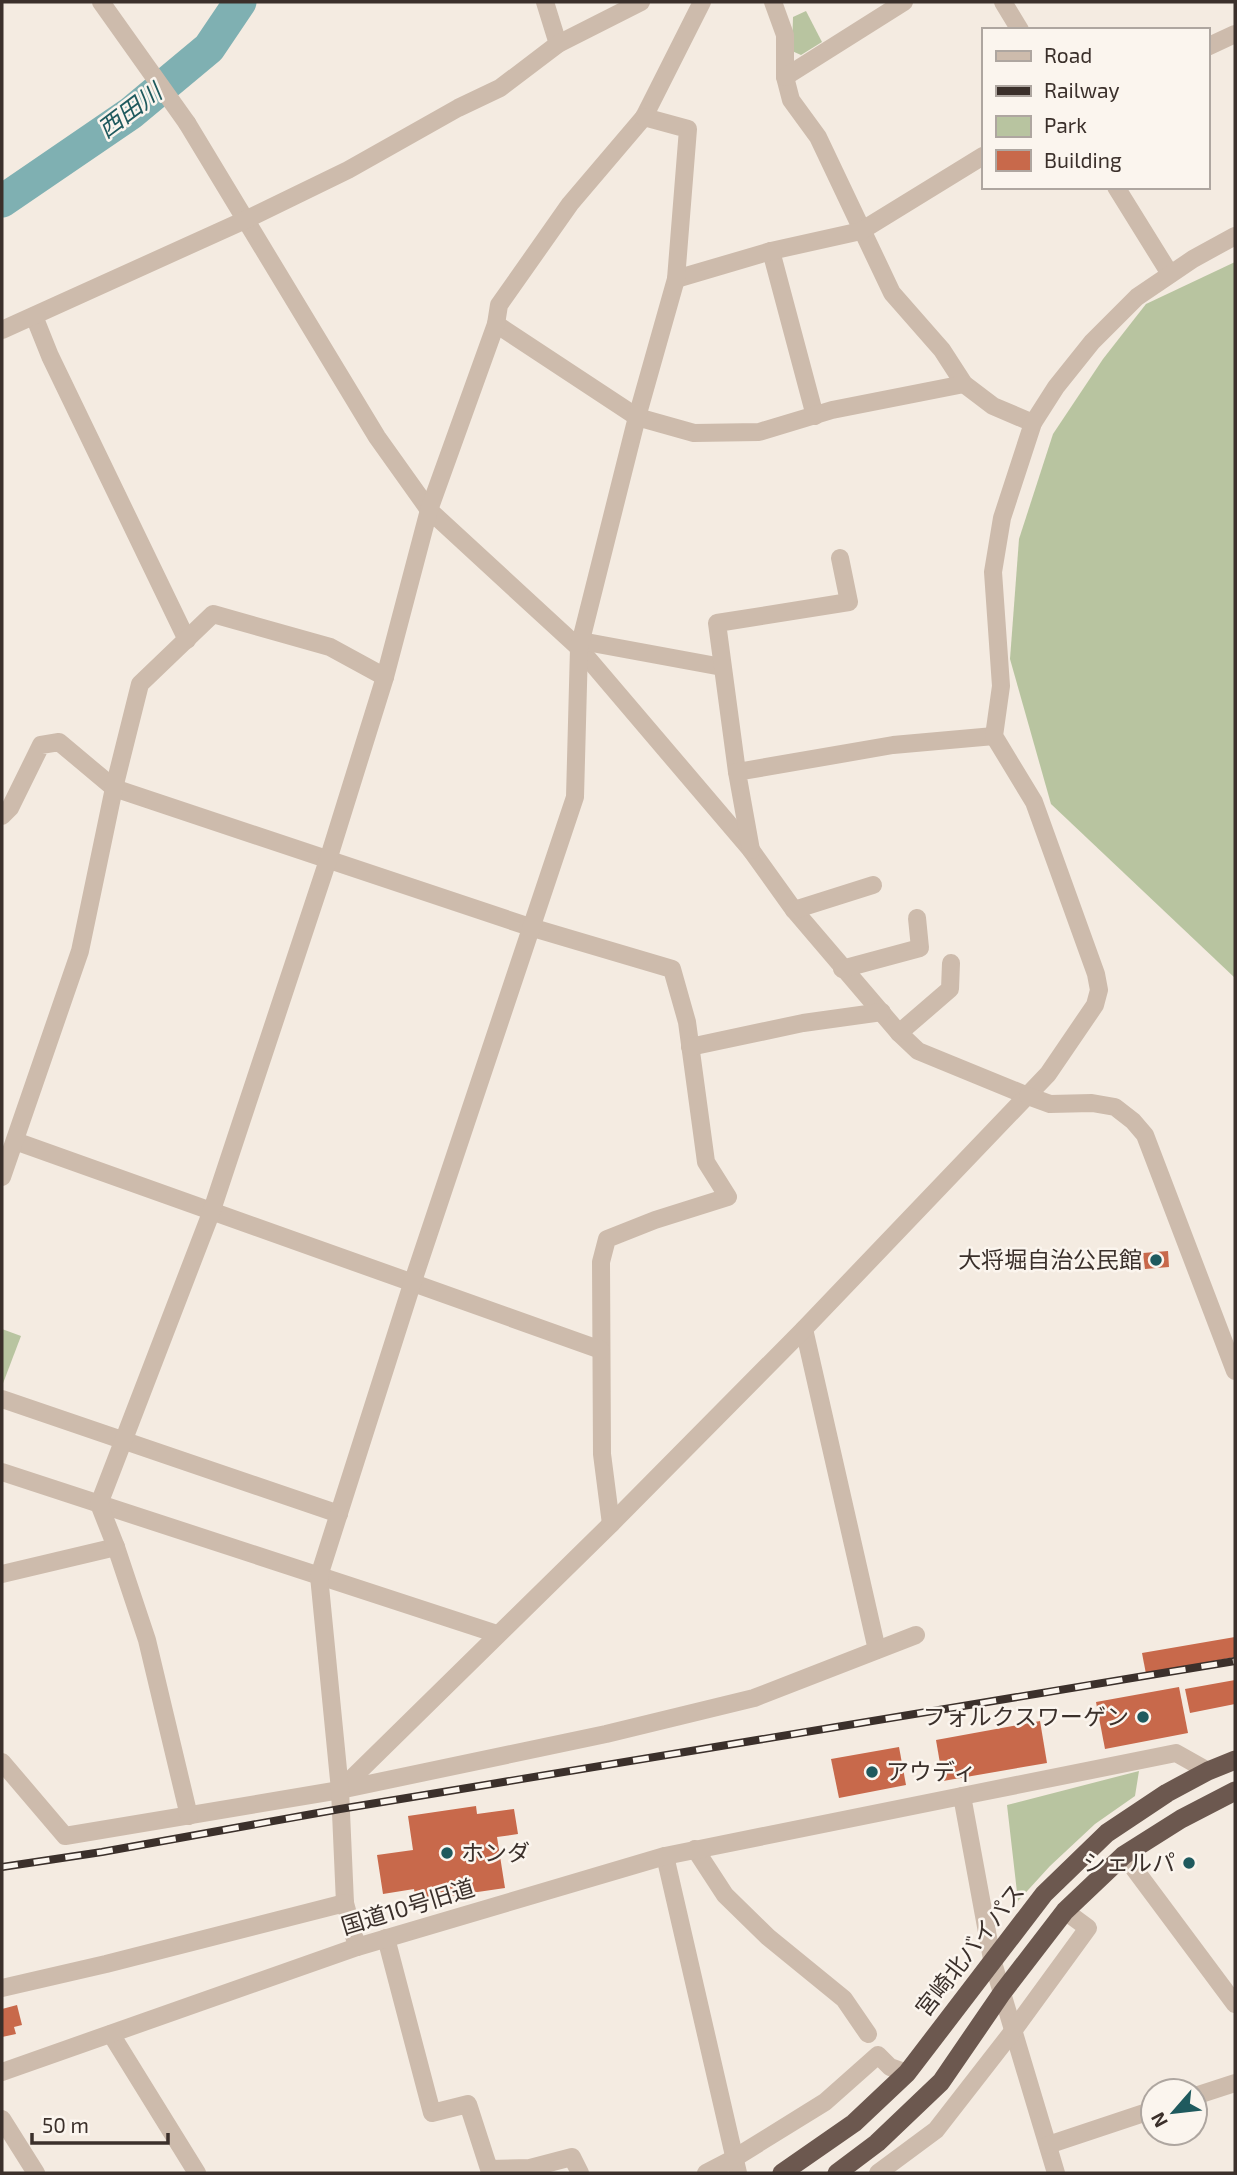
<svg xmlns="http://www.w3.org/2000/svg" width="1237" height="2175" viewBox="0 0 1237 2175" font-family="'Exo 2','Noto Sans JP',sans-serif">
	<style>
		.green { fill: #b8c4a0 }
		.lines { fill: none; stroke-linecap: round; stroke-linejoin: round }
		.river { stroke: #7fb0b2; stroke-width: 33 }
		.building { fill: #c8694b }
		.minor { stroke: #cdbbac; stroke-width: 18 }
		.tertiary { stroke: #cdbbac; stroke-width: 18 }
		.trunk { stroke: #6c584f; stroke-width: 19 }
		.rail-casing { stroke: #3b302b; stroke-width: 8 }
		.rail { stroke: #fbf5ee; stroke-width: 5; stroke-dasharray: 16; stroke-linecap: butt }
		.poi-dot { fill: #1f5a5e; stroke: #fbf5ee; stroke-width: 2.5 }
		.labels { text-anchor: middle; stroke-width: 5; stroke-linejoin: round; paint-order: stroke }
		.poi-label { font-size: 23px; fill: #3b302b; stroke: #fbf5ee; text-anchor: end }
		.street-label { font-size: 23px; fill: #3b302b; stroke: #fbf5ee }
		.water-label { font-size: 24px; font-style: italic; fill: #1f5a5e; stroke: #fbf5ee }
	</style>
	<rect width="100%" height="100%" fill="#f4ebe1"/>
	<g class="green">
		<polygon points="806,11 822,42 801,55 792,51 793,17"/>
		<polygon points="1235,262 1235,978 1051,804 1010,659 1019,539 1053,434 1103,359 1146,304"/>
		<polygon points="2,1329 21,1336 2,1386"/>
		<polygon points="1139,1771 1135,1796 1095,1824 1050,1866 1018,1901 1007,1805"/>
	</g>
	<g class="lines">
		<polyline class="river" points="2,201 131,113 209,48 240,2"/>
	</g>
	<g class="building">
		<polygon points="1168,1251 1169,1267 1145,1269 1143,1253"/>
		<polygon points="1235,1637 1235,1657 1146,1674 1142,1653"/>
		<polygon points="1235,1680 1235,1704 1190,1713 1185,1689"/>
		<polygon points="1179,1687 1188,1733 1105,1749 1096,1702"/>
		<polygon points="1040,1721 1047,1763 943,1781 936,1740"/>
		<polygon points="899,1747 906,1785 839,1798 831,1759"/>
		<polygon points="476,1806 477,1814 514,1809 518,1834 497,1837 505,1888 416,1901 414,1889 383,1894 377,1855 413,1850 408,1816"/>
		<polygon points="17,2005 22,2025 14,2027 16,2034 2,2037 2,2009"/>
	</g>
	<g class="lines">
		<g class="minor">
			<polyline points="545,2 558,44"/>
			<polyline points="773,2 785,35 785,77 791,100 818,137 892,293 942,350 964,384 993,406 1033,423"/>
			<polyline points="1003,2 1020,30"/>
			<polyline points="1207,47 1235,34"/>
			<polyline points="785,77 904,2"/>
			<polyline points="187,123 377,437 429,510 579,648 751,850 794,910 899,1033 918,1051 1028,1096"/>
			<polyline points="1116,187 1170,274"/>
			<polyline points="771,251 815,416"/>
			<polyline points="676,279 771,251 861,231 983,156"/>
			<polyline points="34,316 50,356 187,640"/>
			<polyline points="496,324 637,417 694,433 759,432 832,410 964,384"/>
			<polyline points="581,641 722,667"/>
			<polyline points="737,772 717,623 849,602 840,558"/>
			<polyline points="2,816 10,808 41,745 59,742 114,788 530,927 672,969 687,1022 706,1162 728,1197 655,1220 607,1239 601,1262 602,1454 611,1524"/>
			<polyline points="751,850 737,772 893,745 994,736"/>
			<polyline points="794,910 873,885"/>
			<polyline points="842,969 920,948 917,918"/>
			<polyline points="899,1033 950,989 951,963"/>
			<polyline points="690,1047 803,1023 882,1012"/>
			<polyline points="15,1141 601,1350"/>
			<polyline points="2,1177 80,951 114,788 140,684 213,614 330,647 385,677"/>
			<polyline points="804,1329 877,1650"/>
			<polyline points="2,1399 339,1514"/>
			<polyline points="2,1472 497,1634"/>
			<polyline points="2,1574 116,1547"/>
			<polyline points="2,1762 65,1836 340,1790 606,1734 754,1698 916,1635"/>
			<polyline points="340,1790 611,1524 804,1329 1048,1074 1095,1005 1099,990 1096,974 1034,802 994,736 1001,686 993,572 1002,518 1033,423 1056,387 1092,342 1137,297 1193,259 1235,236"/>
			<polyline points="962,1796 1176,1753 1208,1771"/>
			<polyline points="189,1816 147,1640 116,1547 99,1504 211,1213 328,860 385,677 429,510 496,324 499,305 570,204 644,117 702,2"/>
			<polyline points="695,1849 725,1895 768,1937 844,1999 868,2034"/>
			<polyline points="1124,1855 1235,2004"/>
			<polyline points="665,1856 738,2173"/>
			<polyline points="386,1938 432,2113 468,2104 489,2169 530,2168 572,2157 580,2173"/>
			<polyline points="357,1947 345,1903 340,1790 319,1576 413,1281 575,797 579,648 637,417 676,279 688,129 644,117"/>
			<polyline points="2,1988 106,1964 345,1903"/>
			<polyline points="1002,1993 1056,2173"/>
			<polyline points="111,2034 197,2173"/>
			<polyline points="1195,2096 1235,2083"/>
			<polyline points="2,2119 36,2173"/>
			<polyline points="1048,2145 1153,2110"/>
			<polyline points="706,2173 733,2159 825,2102 878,2055 890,2067 907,2073"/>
			<polyline points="878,2173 936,2130 1013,2031 1088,1928 1065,1911"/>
		</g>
		<g class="tertiary">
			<polyline points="101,2 187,123"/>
			<polyline points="2,330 245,220 348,170 458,108 500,88 558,44 641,2"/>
			<polyline points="1028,1096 1050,1104 1092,1103 1115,1107 1133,1121 1145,1135 1235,1371"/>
			<polyline points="2,2072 357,1947 665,1856 962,1796 992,1959 1002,1993"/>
		</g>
		<g class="trunk">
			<polyline points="782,2173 854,2123 907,2073 1044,1894 1107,1833 1167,1793 1208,1771 1235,1760"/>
			<polyline points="837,2173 877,2143 941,2082 1002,1993 1065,1911 1124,1855 1181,1819 1235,1791"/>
		</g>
		<g class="rail-casing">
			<polyline id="rail" points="2,1867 102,1852 340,1809 1235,1661"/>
		</g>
		<use href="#rail" class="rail"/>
	</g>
	<g class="poi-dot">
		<circle cx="1156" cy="1260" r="7"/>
		<circle cx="1143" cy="1717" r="7"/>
		<circle cx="872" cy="1772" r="7"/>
		<circle cx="447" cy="1853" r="7"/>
		<circle cx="1189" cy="1863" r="7"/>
	</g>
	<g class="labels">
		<g class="poi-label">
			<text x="1142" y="1268">大将堀自治公民館</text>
			<text x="1129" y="1725">フォルクスワーゲン</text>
			<text x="886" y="1780" text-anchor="start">アウディ</text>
			<text x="461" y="1861" text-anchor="start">ホンダ</text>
			<text x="1175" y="1871">シェルパ</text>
		</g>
		<g class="street-label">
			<text transform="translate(408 1907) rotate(-17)" y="8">国道10号旧道</text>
			<text transform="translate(970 1950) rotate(-52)" y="8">宮崎北バイパス</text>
		</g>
		<g class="water-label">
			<text transform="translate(130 111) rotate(-37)" y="8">西田川</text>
		</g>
	</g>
	<rect width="1237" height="2175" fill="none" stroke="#3b302b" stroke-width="7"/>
	<rect x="982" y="28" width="228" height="161" fill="#fbf5ee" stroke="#aea6a0" stroke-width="2"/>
	<rect x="996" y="51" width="35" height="10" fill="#cdbbac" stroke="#aea6a0" stroke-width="2"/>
	<text x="1044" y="63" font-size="21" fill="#3b302b">Road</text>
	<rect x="996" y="86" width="35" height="10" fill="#3b302b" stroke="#aea6a0" stroke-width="2"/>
	<text x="1044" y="98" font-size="21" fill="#3b302b">Railway</text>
	<rect x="996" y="116" width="35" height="21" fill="#b8c4a0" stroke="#aea6a0" stroke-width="2"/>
	<text x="1044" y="133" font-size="21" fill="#3b302b">Park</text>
	<rect x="996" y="150" width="35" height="21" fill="#c8694b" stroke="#aea6a0" stroke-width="2"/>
	<text x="1044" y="168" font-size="21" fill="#3b302b">Building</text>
	<g transform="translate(1174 2112) rotate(242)"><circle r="33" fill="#fbf5ee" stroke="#aea6a0" stroke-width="2"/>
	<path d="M0-5L12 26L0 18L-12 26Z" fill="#1f5a5e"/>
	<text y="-10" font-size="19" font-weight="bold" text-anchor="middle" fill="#3b302b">N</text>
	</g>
	<path d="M32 2133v10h136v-10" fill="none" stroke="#3b302b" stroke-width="3.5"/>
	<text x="42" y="2133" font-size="21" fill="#3b302b" stroke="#fbf5ee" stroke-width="5" paint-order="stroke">50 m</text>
</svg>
